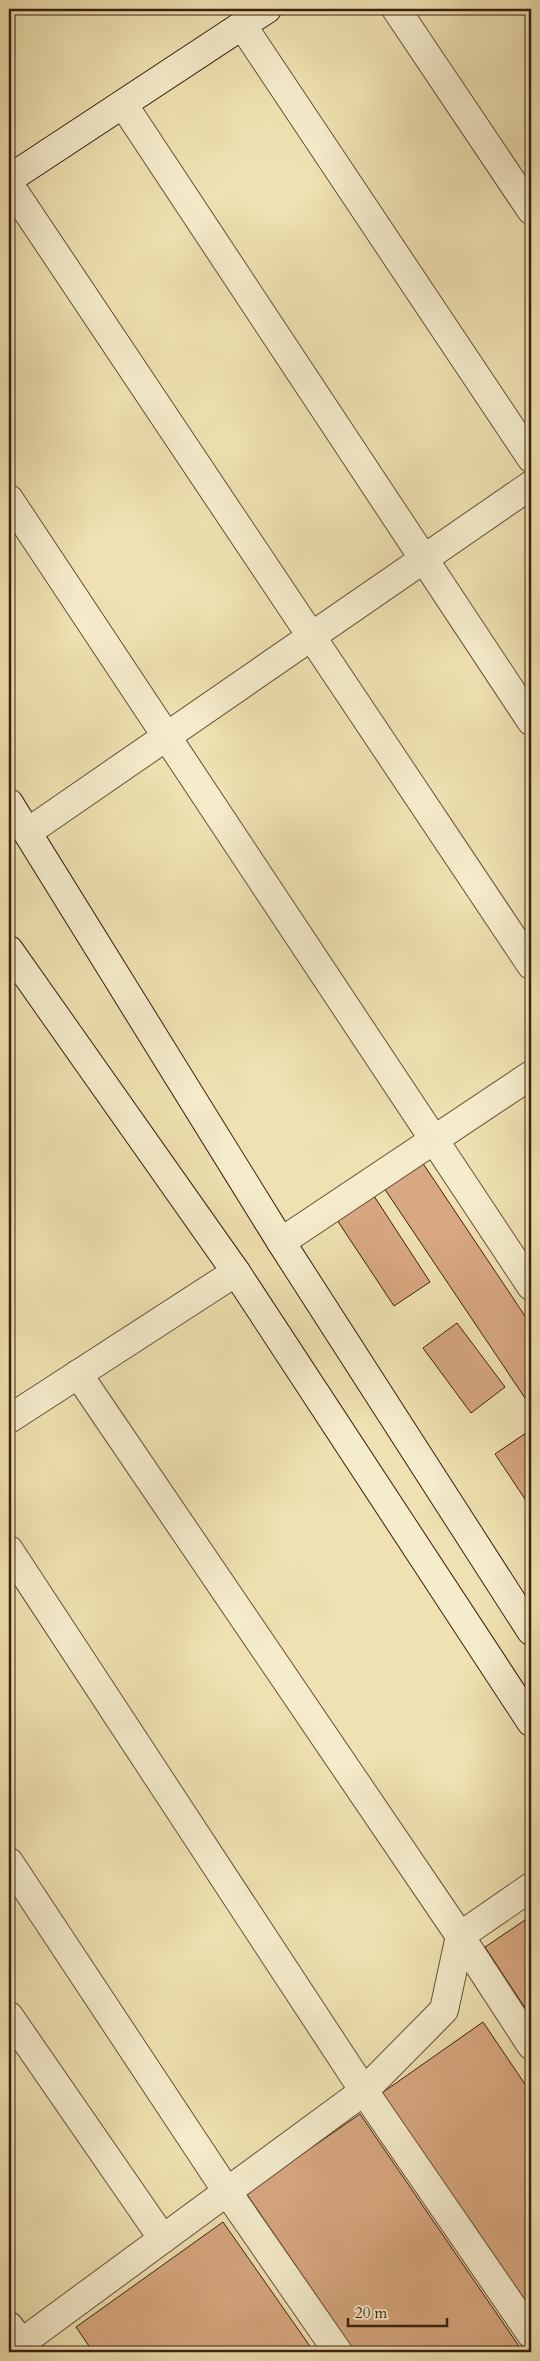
<svg xmlns="http://www.w3.org/2000/svg" width="540" height="2361" viewBox="0 0 540 2361" font-family="Cardo,serif">
	<style>
		.building { fill: #d8a880; stroke: #3b1f11 }
		.lines { fill: none; stroke-linecap: round; stroke-linejoin: round }
		.street-casing { stroke: #685039; stroke-width: 30 }
		.secondary-casing { stroke: #3b1f11; stroke-width: 30 }
		.street { stroke: #f5eccc; stroke-width: 28 }
		.secondary { stroke: #f5eccc; stroke-width: 28 }
	</style>
	<rect width="100%" height="100%" fill="#efe1b1"/>
	<filter id="stains"><feTurbulence type="fractalNoise" baseFrequency=".004" numOctaves="4"/><feColorMatrix values="0 0 0 0 .2 0 0 0 0 .09 0 0 0 0 .02 0 0 0 .5 -.17"/></filter>
	<radialGradient id="worn" r=".72"><stop offset=".6" stop-color="#630" stop-opacity="0"/><stop offset="1" stop-color="#630" stop-opacity=".3"/></radialGradient>
	<g class="building">
		<polygon points="420,1159 531,1325 531,1407 382,1185"/>
		<polygon points="374,1196 430,1282 394,1306 337,1220"/>
		<polygon points="457,1323 505,1387 471,1413 423,1348"/>
		<polygon points="529,1431 531,1435 531,1508 495,1454"/>
		<polygon points="531,1916 531,2017 485,1947"/>
		<polygon points="483,2022 531,2093 531,2319 379,2095"/>
		<polygon points="360,2114 523,2352 355,2352 246,2193"/>
		<polygon points="223,2222 314,2352 93,2352 76,2327"/>
	</g>
	<g class="lines">
		<g class="street-casing">
			<g id="street">
				<polyline points="396,9 531,210"/>
				<polyline points="242,25 531,458"/>
				<polyline points="123,104 531,721"/>
				<polyline points="9,184 531,965"/>
				<polyline points="9,499 531,1286"/>
				<polyline points="28,832 531,485"/>
				<polyline points="281,1242 531,1075"/>
				<polyline points="78,1374 460,1936 531,2045"/>
				<polyline points="9,1419 236,1272"/>
				<polyline points="9,1550 364,2091 531,2334"/>
				<polyline points="9,1862 228,2193 338,2352"/>
				<polyline points="9,2016 163,2239"/>
				<polyline points="9,2352 364,2091 444,2010 460,1936 531,1887"/>
			</g>
		</g>
		<g class="secondary-casing">
			<g id="secondary">
				<polyline points="9,179 267,9"/>
				<polyline points="9,803 281,1242 531,1631"/>
				<polyline points="9,950 236,1272 531,1722"/>
				<polyline points="9,2326 28,2352"/>
			</g>
		</g>
		<use href="#street" class="street"/>
		<use href="#secondary" class="secondary"/>
	</g>
	<rect width="540" height="2361" fill="none" stroke="#efe1b1" stroke-width="30"/>
	<rect x="10" y="10" width="520" height="2341" fill="none" stroke="#3b1f11" stroke-width="2.5"/>
	<rect x="15" y="15" width="510" height="2331" fill="none" stroke="#3b1f11"/>
	<path d="M348 2318v8h99v-8" fill="none" stroke="#3b1f11" stroke-width="2.5"/>
	<text x="355" y="2318" font-size="15" fill="#3b1f11" stroke="#f5eccc" stroke-width="4" paint-order="stroke">20 m</text>
	<rect width="100%" height="100%" filter="url(#stains)"/>
	<rect width="100%" height="100%" fill="url(#worn)"/>
</svg>
